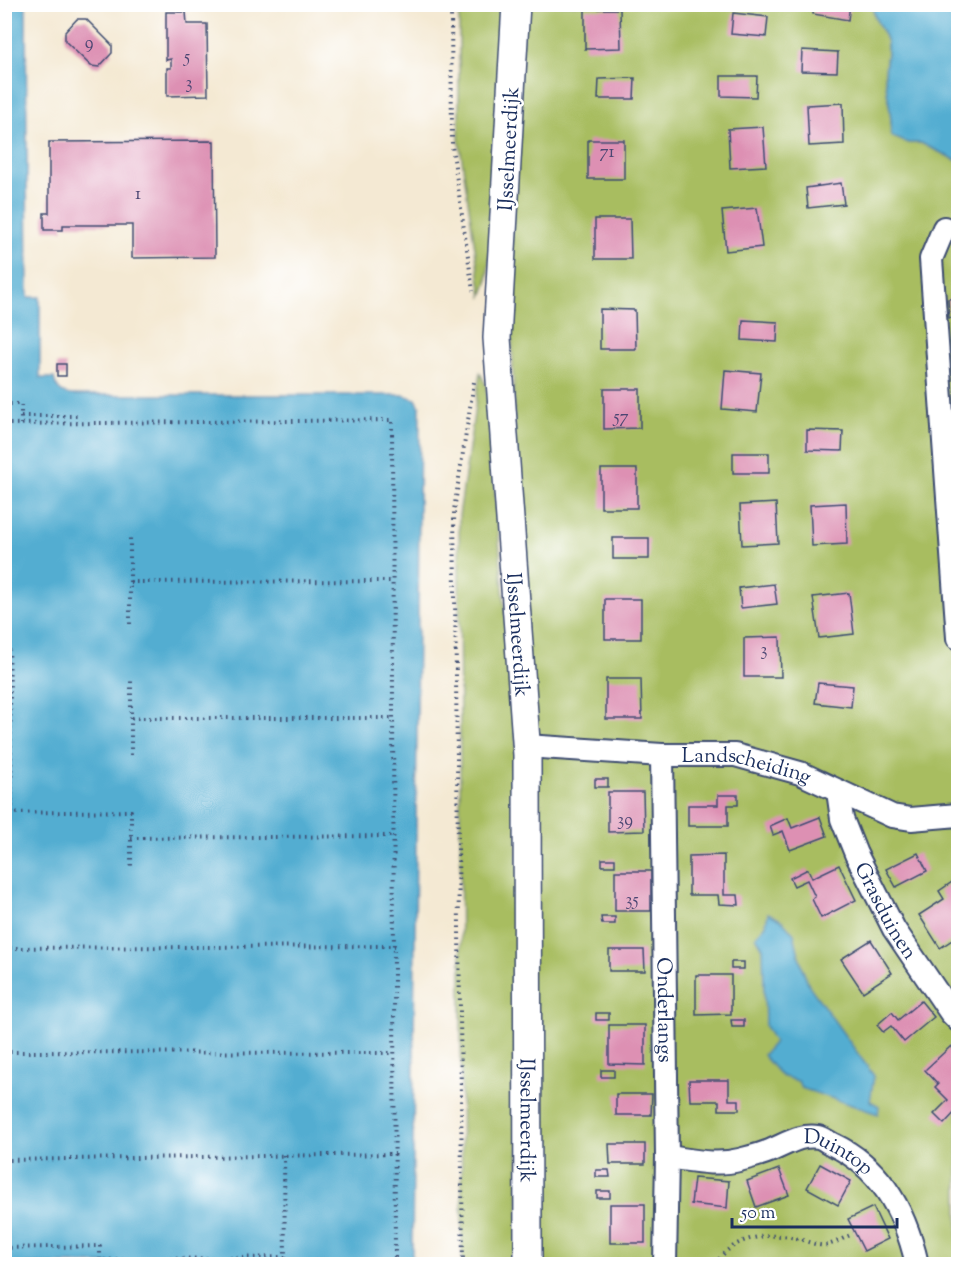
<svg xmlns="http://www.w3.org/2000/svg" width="963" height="1269" viewBox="0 0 963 1269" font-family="'Sorts Mill Goudy',serif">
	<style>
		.green { fill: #a8bd61; stroke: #627660; stroke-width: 1.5 }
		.water { fill: #53add1; stroke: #376e98; stroke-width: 1.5 }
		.building { fill: #dd90b3 }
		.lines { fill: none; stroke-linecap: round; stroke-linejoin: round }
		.minor-casing { stroke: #3c4b70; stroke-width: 26 }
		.tertiary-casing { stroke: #3c4b70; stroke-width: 30 }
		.path { stroke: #3c4b70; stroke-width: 4; stroke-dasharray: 1.5 4.5; stroke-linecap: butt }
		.minor { stroke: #fff; stroke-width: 22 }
		.tertiary { stroke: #fff; stroke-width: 27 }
		.labels { text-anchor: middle; stroke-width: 5; stroke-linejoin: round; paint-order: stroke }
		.number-label { font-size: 18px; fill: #4c4773 }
		.street-label { font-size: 21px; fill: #1b2f5e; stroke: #fff }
	</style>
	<rect width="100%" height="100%" fill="#fff"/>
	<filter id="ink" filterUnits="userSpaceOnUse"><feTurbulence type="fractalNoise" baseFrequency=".0167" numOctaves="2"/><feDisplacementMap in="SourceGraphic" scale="12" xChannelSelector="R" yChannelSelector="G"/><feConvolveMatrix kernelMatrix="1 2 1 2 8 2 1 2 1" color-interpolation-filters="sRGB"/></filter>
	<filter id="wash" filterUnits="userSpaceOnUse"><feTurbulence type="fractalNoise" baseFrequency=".008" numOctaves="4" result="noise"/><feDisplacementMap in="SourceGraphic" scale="24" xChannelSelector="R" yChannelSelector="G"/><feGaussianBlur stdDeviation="1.35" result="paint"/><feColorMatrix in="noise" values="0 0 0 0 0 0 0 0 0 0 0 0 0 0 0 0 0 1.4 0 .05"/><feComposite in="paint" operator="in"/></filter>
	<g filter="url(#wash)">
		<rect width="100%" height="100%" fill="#f4e9d3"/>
		<g class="green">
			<polygon points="459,5 506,5 497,184 487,283 482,296 459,139"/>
			<path d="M524 5H873C873 22 884 29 887 43 888 54 885 66 885 76 887 97 893 116 891 136L908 143H921L958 161V1264H538L510 267Z"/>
			<polygon points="480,373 486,385 517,753 519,1264 462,1264 459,516"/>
		</g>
		<g class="water">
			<path d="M26 4 28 297H40V378H54C56 389 61 394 72 395H403L416 399 420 407 412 1264H5L4 5Z"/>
			<path d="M873 5H958V161L921 143H908L891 136C893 116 887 97 885 76 885 66 888 54 887 43 884 29 873 22 873 5Z"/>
			<polygon points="768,913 783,921 794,934 802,968 810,987 874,1076 870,1101 879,1106 878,1114 801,1088 798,1081 781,1076 763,1055 774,1042 765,1026 763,948 756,936 766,925"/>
		</g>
		<g id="blocks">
			<g class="building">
				<polygon points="814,4 850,4 848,20 813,14"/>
				<polygon points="585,9 620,9 621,48 585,49"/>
				<polygon points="166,12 186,12 187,24 207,24 208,95 167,96 167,68 171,68 171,59 166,60"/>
				<polygon points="733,13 768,17 766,37 731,34"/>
				<polygon points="77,19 86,19 112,45 112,53 99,67 91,66 65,41 65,32"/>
				<polygon points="802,50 838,52 837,72 801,71"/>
				<polygon points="721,76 757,76 756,97 721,96"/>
				<polygon points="635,78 634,99 598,99 599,79"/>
				<polygon points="843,103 844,144 809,146 807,105"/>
				<polygon points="763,127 766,166 730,168 728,129"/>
				<rect x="588" y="140" width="36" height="39"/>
				<polygon points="214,141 215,257 132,258 132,225 63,225 63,230 44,230 44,213 49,213 49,142"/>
				<polygon points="841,183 844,204 808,208 806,188"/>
				<polygon points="757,208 762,247 726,251 722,211"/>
				<polygon points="595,219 630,219 631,259 595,259"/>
				<polygon points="958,298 958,317 949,318 948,299"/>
				<polygon points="600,309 635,310 636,349 600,349"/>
				<polygon points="743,320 778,322 777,342 742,340"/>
				<polygon points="958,360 958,379 954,379 953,361"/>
				<rect x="57" y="364" width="9" height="12"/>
				<polygon points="725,370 761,373 757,412 722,409"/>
				<polygon points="604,389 640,389 640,428 604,429"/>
				<polygon points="807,430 843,431 842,451 807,450"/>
				<rect x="733" y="453" width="36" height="20"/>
				<rect x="601" y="469" width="36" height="39"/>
				<polygon points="776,503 778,543 742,545 740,505"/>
				<polygon points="846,503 847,544 812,546 810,505"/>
				<rect x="613" y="538" width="36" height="21"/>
				<polygon points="774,584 777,604 741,608 739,588"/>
				<polygon points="849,593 854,634 819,638 813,597"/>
				<rect x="605" y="599" width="36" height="40"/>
				<polygon points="780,637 781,677 744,677 744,638"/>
				<polygon points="606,679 641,679 642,719 606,719"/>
				<polygon points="818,683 853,686 851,707 815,703"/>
				<rect x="595" y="779" width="13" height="8"/>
				<polygon points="608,792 643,792 644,831 608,832"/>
				<polygon points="718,795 738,795 738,805 728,805 728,826 688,826 688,805 718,805"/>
				<polygon points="820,817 827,836 790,850 783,831 773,835 770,826 788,818 792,828"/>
				<polygon points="918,853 927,871 896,887 886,869"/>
				<polygon points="724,855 724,895 738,895 739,905 719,904 718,895 689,895 689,856"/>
				<rect x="602" y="859" width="13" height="7"/>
				<polygon points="839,865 856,900 821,918 812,899 815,897 807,880 794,886 790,878 808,869 812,878"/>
				<rect x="615" y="871" width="36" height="40"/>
				<polygon points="955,880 958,885 958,889 955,891 958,896 958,936 940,948 919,915 944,899 939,891"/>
				<polygon points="601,917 615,917 615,924 602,924"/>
				<polygon points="871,940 892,973 863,992 841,959"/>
				<polygon points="609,950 644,950 645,971 609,971"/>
				<rect x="731" y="962" width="13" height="7"/>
				<polygon points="696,975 731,975 731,1014 696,1015"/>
				<polygon points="921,1001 934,1017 904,1042 891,1026 883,1032 877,1025 892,1012 898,1020"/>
				<rect x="596" y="1013" width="13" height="7"/>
				<polygon points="731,1020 744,1020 744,1027 732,1027"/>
				<polygon points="609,1025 645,1025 645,1065 609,1064"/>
				<polygon points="951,1046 958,1054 958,1093 957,1095 958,1097 958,1109 944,1124 934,1114 948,1100 935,1087 938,1084 925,1070"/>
				<rect x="601" y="1070" width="13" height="7"/>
				<polygon points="689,1080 729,1080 729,1100 739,1100 739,1110 719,1110 719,1101 690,1101"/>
				<polygon points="616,1094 652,1094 651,1115 616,1115"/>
				<polygon points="609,1144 645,1144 645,1164 610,1164"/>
				<polygon points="820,1164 851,1181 838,1205 807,1188"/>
				<polygon points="779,1169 789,1195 756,1207 747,1181"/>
				<polygon points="596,1170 609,1170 610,1177 596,1177"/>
				<polygon points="694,1178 729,1181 727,1208 691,1204"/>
				<rect x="597" y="1191" width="13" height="7"/>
				<rect x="610" y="1204" width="35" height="39"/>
				<polygon points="873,1207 888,1239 864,1251 848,1219"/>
			</g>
		</g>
	</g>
	<g filter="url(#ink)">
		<use href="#blocks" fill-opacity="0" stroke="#3c4b70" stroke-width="1.5"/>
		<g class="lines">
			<g class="minor-casing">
				<g id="minor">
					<polyline points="944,228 931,259 958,638"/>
					<path id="s1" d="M526 746 662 755H735L800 773 892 816 911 819 958 815"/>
					<path id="s2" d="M662 755 667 1157 665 1264"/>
					<path id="s3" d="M838 791 842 819 856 854 894 929 951 1013 958 1020"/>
					<path id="s4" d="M667 1157C691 1160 716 1166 739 1160 751 1157 764 1154 774 1149 788 1143 802 1134 818 1137 823 1138 829 1143 834 1145 882 1168 906 1215 917 1264"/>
				</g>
			</g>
			<g class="tertiary-casing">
				<g id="tertiary">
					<path id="s5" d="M516 4 497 338 527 755 528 1264"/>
				</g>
			</g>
			<g class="path">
				<polyline points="451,4 452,146 473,291"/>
				<polyline points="4,404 21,404 21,424"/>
				<polyline points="21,416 77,416"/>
				<polyline points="4,424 392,420 395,1264"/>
				<polyline points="7,523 12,812"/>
				<polyline points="130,582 393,581"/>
				<polyline points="130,624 130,537"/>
				<polyline points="131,718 393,718"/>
				<polyline points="131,755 131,679"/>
				<polyline points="4,813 131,811 131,867"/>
				<polyline points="131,838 394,836"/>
				<polyline points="4,948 395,946"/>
				<polyline points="4,1052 394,1053"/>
				<polyline points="284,1155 285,1264"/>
				<polyline points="4,1160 395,1154"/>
				<polyline points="4,1248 100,1246 100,1260 285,1257"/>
				<polyline points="463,1264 454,510 474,382"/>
				<path d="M716 1264C731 1237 768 1232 795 1238 805 1240 818 1247 827 1245 836 1243 845 1237 853 1234"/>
			</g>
			<use href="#minor" class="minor"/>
			<use href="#tertiary" class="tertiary"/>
		</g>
	</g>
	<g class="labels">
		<g class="number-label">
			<text x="89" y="48">9</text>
			<text x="187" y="62">5</text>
			<text x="189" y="88">3</text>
			<text x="607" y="157">71</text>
			<text x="138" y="199">1</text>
			<text x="621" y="422">57</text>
			<text x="764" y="655">3</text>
			<text x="625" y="825">39</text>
			<text x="632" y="905">35</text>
		</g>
		<g class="street-label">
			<text transform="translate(508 149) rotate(-87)" y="7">IJsselmeerdijk</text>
			<text dy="7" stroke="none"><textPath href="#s5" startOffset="632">IJsselmeerdijk</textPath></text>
			<text dy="7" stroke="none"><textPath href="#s1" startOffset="222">Landscheiding</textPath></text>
			<text dy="7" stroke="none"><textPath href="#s3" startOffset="130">Grasduinen</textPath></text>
			<text dy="7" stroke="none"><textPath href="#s2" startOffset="255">Onderlangs</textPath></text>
			<text dy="7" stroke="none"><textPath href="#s5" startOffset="1118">IJsselmeerdijk</textPath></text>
			<text dy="7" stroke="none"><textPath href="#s4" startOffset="180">Duintop</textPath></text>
		</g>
	</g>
	<rect width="963" height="1269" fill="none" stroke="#fff" stroke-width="24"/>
	<path d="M732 1218v9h165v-9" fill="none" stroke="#1b2f5e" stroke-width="3"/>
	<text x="741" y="1218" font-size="18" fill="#1b2f5e" stroke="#ffffff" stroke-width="4.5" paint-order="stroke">50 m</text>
</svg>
